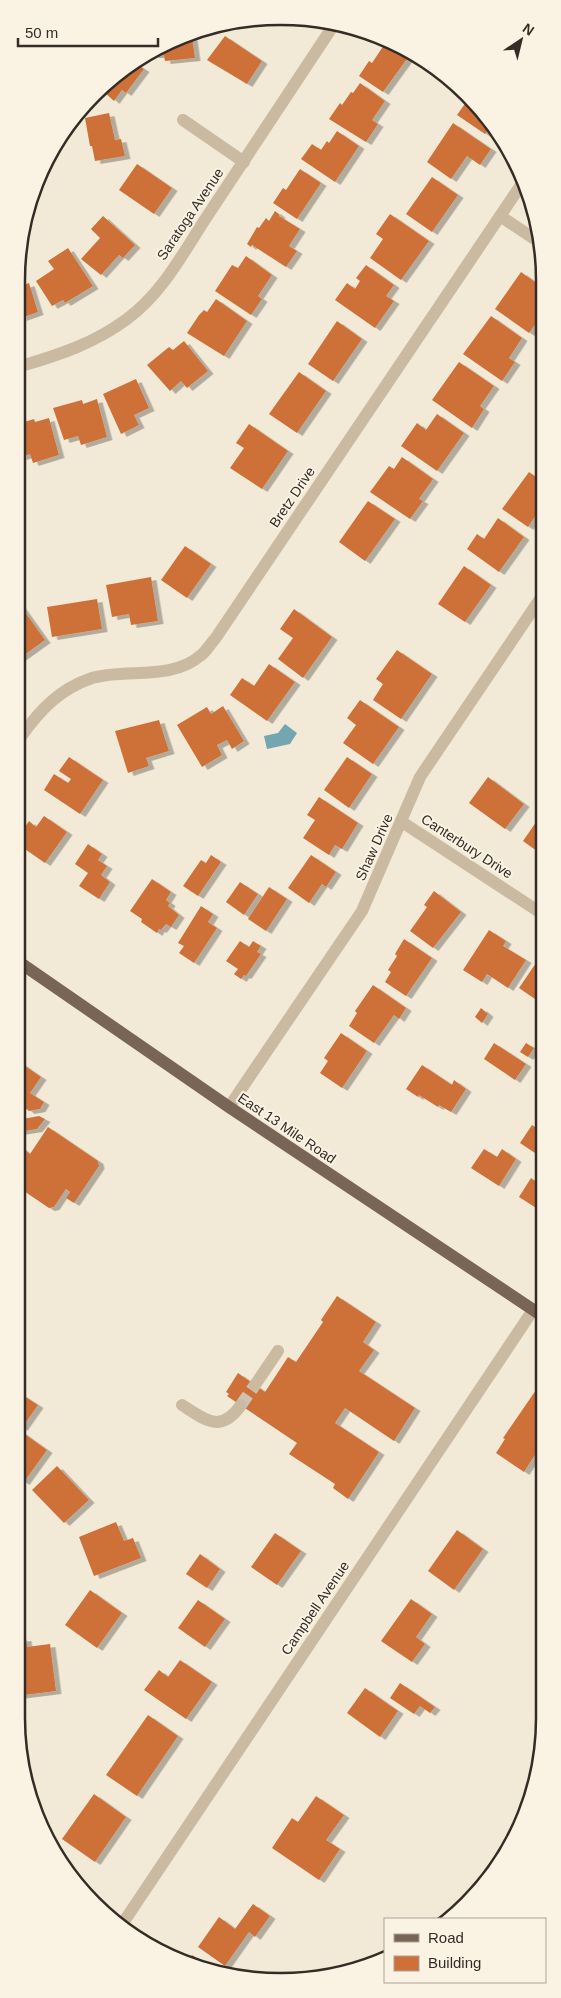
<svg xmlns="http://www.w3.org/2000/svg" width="561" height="1998" viewBox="0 0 561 1998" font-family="Arial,sans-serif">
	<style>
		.water { fill: #74a6b1 }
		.building { fill: #ce7139; filter: url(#shadow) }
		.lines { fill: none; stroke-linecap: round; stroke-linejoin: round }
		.minor-tunnel { stroke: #ccc3b3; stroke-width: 12; stroke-dasharray: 12 6; stroke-linecap: butt }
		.minor { stroke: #cbbaa2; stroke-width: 12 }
		.major { stroke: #786555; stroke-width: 12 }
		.labels { text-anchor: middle; stroke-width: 4; stroke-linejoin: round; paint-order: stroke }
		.street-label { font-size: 14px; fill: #352c25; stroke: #faf3e3 }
		.rim { fill: none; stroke: #352c25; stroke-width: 2.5 }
	</style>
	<defs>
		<filter id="shadow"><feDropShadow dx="5.5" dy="3" stdDeviation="0" flood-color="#0004"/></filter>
	</defs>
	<rect width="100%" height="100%" fill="#f2e9d7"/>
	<polygon class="water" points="285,724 297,733 290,744 267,749 264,736 278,733"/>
	<g class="building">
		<polygon points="225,36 262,61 247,84 207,60"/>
		<polygon points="192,37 195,58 165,61 164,55 153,55 153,53"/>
		<polygon points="386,42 409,56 383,92 359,76 369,61 372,63"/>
		<polygon points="133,62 144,69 126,93 122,90 114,101 103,91"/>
		<polygon points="360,83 385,101 372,120 378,124 366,142 329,119 340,103 342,105 351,92 353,93"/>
		<polygon points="469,98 479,106 492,125 485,134 457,115"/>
		<polygon points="109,113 115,140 121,139 125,156 95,161 92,146 90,146 85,118"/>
		<polygon points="453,123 491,149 480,165 467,156 451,179 427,162"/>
		<polygon points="337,131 359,146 335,182 301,159 312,144 321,150 327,141 329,143"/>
		<polygon points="137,164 172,188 154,214 119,190"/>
		<polygon points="300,169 321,183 297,219 273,203 283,188 286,190"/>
		<polygon points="432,177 458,195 432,232 406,214"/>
		<polygon points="275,211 280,215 279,216 300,229 289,246 297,251 286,267 252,245 251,247 247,244 257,227 259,228 266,218 269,221"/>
		<polygon points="390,214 429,241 401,280 370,258 383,239 376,234"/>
		<polygon points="103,216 135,245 123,258 119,255 101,275 81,259 100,238 91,229"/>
		<polygon points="68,248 93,286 65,303 63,300 52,306 36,281 54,269 48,261"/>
		<polygon points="246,256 272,275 258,296 262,299 251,315 215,291 232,265 238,268"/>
		<polygon points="366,265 394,285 386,296 394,301 375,328 335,300 347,283 355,289 360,281 356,278"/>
		<polygon points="521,272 542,287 542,303 537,310 542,315 529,333 495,309"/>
		<polygon points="29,283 38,312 21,318 21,286"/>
		<polygon points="216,299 247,321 224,356 187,333 199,315 204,310 207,312"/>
		<polygon points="491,316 522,338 509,358 515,362 502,381 463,354"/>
		<polygon points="337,321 362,339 333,381 308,364"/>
		<polygon points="184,341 208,371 187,388 181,381 170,391 147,365 169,347 173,350"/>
		<polygon points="459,362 494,386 480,406 484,409 472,428 432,400"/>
		<polygon points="299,372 326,391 297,433 269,414"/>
		<polygon points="136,379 149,408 134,415 139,425 121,434 103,394"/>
		<polygon points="97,399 107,437 81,445 78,436 64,440 53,408 82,400 83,404"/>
		<polygon points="437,414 464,433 437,471 401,446 417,423 426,430"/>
		<polygon points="49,418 59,455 33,463 30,454 21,457 21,423 34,419 35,422"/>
		<polygon points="249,424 288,451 262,489 230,468 244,448 236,443"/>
		<polygon points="542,453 542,469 535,464"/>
		<polygon points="402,457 433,479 419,499 423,501 410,519 370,492 389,466 394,469"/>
		<polygon points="529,472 542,481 542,506 528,527 502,509"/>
		<polygon points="368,501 395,519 365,561 339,542"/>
		<polygon points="498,518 524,537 499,572 467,549 477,534 484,539"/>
		<polygon points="185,546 211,564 187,598 161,580"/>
		<polygon points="464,566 491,585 465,622 438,604"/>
		<polygon points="151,577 158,621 131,625 129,614 112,617 106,585"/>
		<polygon points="97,599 102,629 52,637 47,607"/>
		<polygon points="20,605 45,640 20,658"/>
		<polygon points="294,609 332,637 303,678 278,659 293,638 280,629"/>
		<polygon points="397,650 432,674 401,719 373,700 383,684 376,679"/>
		<polygon points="269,664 295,682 267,721 230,695 242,678 254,686"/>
		<polygon points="360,700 399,727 373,764 343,743 356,725 347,718"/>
		<polygon points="223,706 244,741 232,749 227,740 217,745 222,755 202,767 177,725 207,707 211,714"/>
		<polygon points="159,720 169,751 146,758 149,766 128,773 115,731"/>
		<polygon points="69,757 103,780 80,814 44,790 54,774 68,783 71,779 59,771"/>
		<polygon points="347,757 372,774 349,808 324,790"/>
		<polygon points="488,777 524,804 505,829 469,803"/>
		<polygon points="319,797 358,823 342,849 335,845 329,855 303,838 315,820 307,815"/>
		<polygon points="541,815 541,854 523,841"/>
		<polygon points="44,816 67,832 45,863 19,845 19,822 25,827 29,821 36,827"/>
		<polygon points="88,844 102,854 98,860 107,866 101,875 110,882 99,899 79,886 88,873 75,864"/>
		<polygon points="211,855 221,862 198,896 183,886 201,860 206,863"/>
		<polygon points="311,855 336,872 326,887 322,884 309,903 288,888"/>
		<polygon points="152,879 171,892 166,900 170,903 168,906 179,915 171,927 166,924 161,930 159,929 157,933 141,922 142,919 130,911"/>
		<polygon points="240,882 258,894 244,915 226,902"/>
		<polygon points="269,887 287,899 266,931 248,919"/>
		<polygon points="434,891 461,912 433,948 410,931 427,907 424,905"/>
		<polygon points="201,906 213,914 208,922 217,928 194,963 179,953 184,946 178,943"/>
		<polygon points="489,930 506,941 503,946 526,960 508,988 487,974 482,982 463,970"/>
		<polygon points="404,939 432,958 406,996 385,982 391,972 388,970 397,956 395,954"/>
		<polygon points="240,941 249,947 253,941 261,946 257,952 261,954 246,976 244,975 241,979 234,974 238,969 226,961"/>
		<polygon points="538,960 541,963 541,1000 536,996 535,999 519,988"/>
		<polygon points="373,985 406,1008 399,1019 394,1015 374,1043 349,1026 357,1013 355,1011"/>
		<polygon points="481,1008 488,1014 482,1023 475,1017"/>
		<polygon points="341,1033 367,1051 342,1088 320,1073 328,1061 324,1058"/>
		<polygon points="494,1043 526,1064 515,1080 484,1059"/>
		<polygon points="526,1043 534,1048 528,1057 520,1052"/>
		<polygon points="18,1061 41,1077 30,1093 44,1102 40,1109 29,1111 22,1105 18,1111"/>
		<polygon points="422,1065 452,1085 454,1080 466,1089 451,1112 439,1105 438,1107 419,1095 418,1097 406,1089"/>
		<polygon points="18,1116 23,1119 39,1116 45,1119 37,1129 18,1132"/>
		<polygon points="532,1125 541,1131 541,1151 538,1155 520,1143"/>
		<polygon points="48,1127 98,1161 99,1166 74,1203 66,1198 70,1192 66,1189 54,1207 49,1208 18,1187 18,1145 30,1154"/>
		<polygon points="484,1149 497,1157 502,1149 516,1159 499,1186 471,1168"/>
		<polygon points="531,1178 541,1185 541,1211 519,1197"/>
		<polygon points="337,1296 376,1322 363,1342 374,1350 359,1371 415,1408 394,1441 345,1408 335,1423 379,1452 348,1499 333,1488 335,1484 289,1454 297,1443 227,1396 229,1394 226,1392 238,1373 265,1392 288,1357 296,1362 323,1322 321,1320"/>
		<polygon points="536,1390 540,1393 540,1436 536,1443 540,1447 524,1472 496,1453 505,1439 503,1438"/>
		<polygon points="21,1394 38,1405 22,1428 17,1424 17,1400"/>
		<polygon points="19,1430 47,1450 24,1482 17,1477 17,1433"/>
		<polygon points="57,1466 89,1500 64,1523 32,1490"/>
		<polygon points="116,1522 124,1541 133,1538 141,1558 94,1576 79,1537"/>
		<polygon points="457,1530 483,1549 454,1590 428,1571"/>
		<polygon points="275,1533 301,1551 277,1585 251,1567"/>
		<polygon points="200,1554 220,1569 207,1588 186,1574"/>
		<polygon points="90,1590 122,1613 97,1648 65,1625"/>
		<polygon points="411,1599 432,1614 416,1637 425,1644 412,1662 381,1641"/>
		<polygon points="198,1600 225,1619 205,1647 178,1628"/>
		<polygon points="26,1638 27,1647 50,1644 56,1691 16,1696 17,1639"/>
		<polygon points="180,1660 212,1682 186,1719 144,1690 159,1670 168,1677"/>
		<polygon points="400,1683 435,1707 430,1713 420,1706 414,1714 390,1698"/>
		<polygon points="365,1688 398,1711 380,1737 347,1713"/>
		<polygon points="148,1715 178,1736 137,1796 106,1775"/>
		<polygon points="94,1794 126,1817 95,1862 62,1839"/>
		<polygon points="316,1796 344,1815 326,1840 340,1849 319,1880 272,1848 292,1818 298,1822"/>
		<polygon points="253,1904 270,1916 255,1937 249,1932 225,1966 198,1947 219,1917 235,1929"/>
		<polygon points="192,1955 209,1966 209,1967 188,1961"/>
	</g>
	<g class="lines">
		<polyline class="minor-tunnel" points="241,1405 255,1385"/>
		<g class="minor">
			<polyline points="183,120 244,162"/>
			<polyline points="500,216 542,244"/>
			<path d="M21 366C59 355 95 343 127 319 163 293 184 251 208 215 251 151 293 87 335 23"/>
			<path d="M20 738C39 711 59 689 92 678 127 668 170 681 200 656 206 652 210 644 215 639L523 182"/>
			<polyline points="402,822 541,913"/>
			<polyline points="229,1107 362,911 420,777 542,596"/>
			<polyline points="255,1385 278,1351"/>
			<path d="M182 1405C205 1420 221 1434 241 1405"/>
			<polyline points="17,1571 18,1574"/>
			<polyline points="123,1923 533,1310"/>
		</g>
		<polyline class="major" points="19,962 229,1107 541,1315"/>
	</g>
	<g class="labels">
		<g class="street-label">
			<text transform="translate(190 214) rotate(-56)" y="5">Saratoga Avenue</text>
			<text transform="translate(292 497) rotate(-56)" y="5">Bretz Drive</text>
			<text transform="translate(467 846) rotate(33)" y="5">Canterbury Drive</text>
			<text transform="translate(374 847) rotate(-66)" y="5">Shaw Drive</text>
			<text transform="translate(287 1128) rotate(34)" y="5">East 13 Mile Road</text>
			<text transform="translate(315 1608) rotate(-56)" y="5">Campbell Avenue</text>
		</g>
	</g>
	<path d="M0 0H561V1998H0ZM280 25H281A255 255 0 0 1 536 280V1718A255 255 0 0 1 281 1973H280A255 255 0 0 1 25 1718V280A255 255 0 0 1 280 25Z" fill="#faf3e3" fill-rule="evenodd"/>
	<path class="rim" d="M280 25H281A255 255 0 0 1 536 280V1718A255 255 0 0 1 281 1973H280A255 255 0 0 1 25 1718V280A255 255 0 0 1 280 25Z"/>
	<rect x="384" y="1918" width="162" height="65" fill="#faf3e3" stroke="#aba397"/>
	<rect x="394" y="1934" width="25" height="8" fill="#786555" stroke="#aba397"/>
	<text x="428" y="1943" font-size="15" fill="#352c25">Road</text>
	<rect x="394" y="1956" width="25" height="15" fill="#ce7139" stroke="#aba397"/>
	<text x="428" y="1968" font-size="15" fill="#352c25">Building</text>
	<g transform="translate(521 40) rotate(35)" stroke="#faf3e3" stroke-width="4" paint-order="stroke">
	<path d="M0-4L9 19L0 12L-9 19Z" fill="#352c25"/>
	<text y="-8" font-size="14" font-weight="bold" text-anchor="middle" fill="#352c25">N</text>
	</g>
	<path d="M18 38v8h140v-8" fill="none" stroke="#352c25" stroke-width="2.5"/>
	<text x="25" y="38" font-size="15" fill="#352c25" stroke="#faf3e3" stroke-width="4" paint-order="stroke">50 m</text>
</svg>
